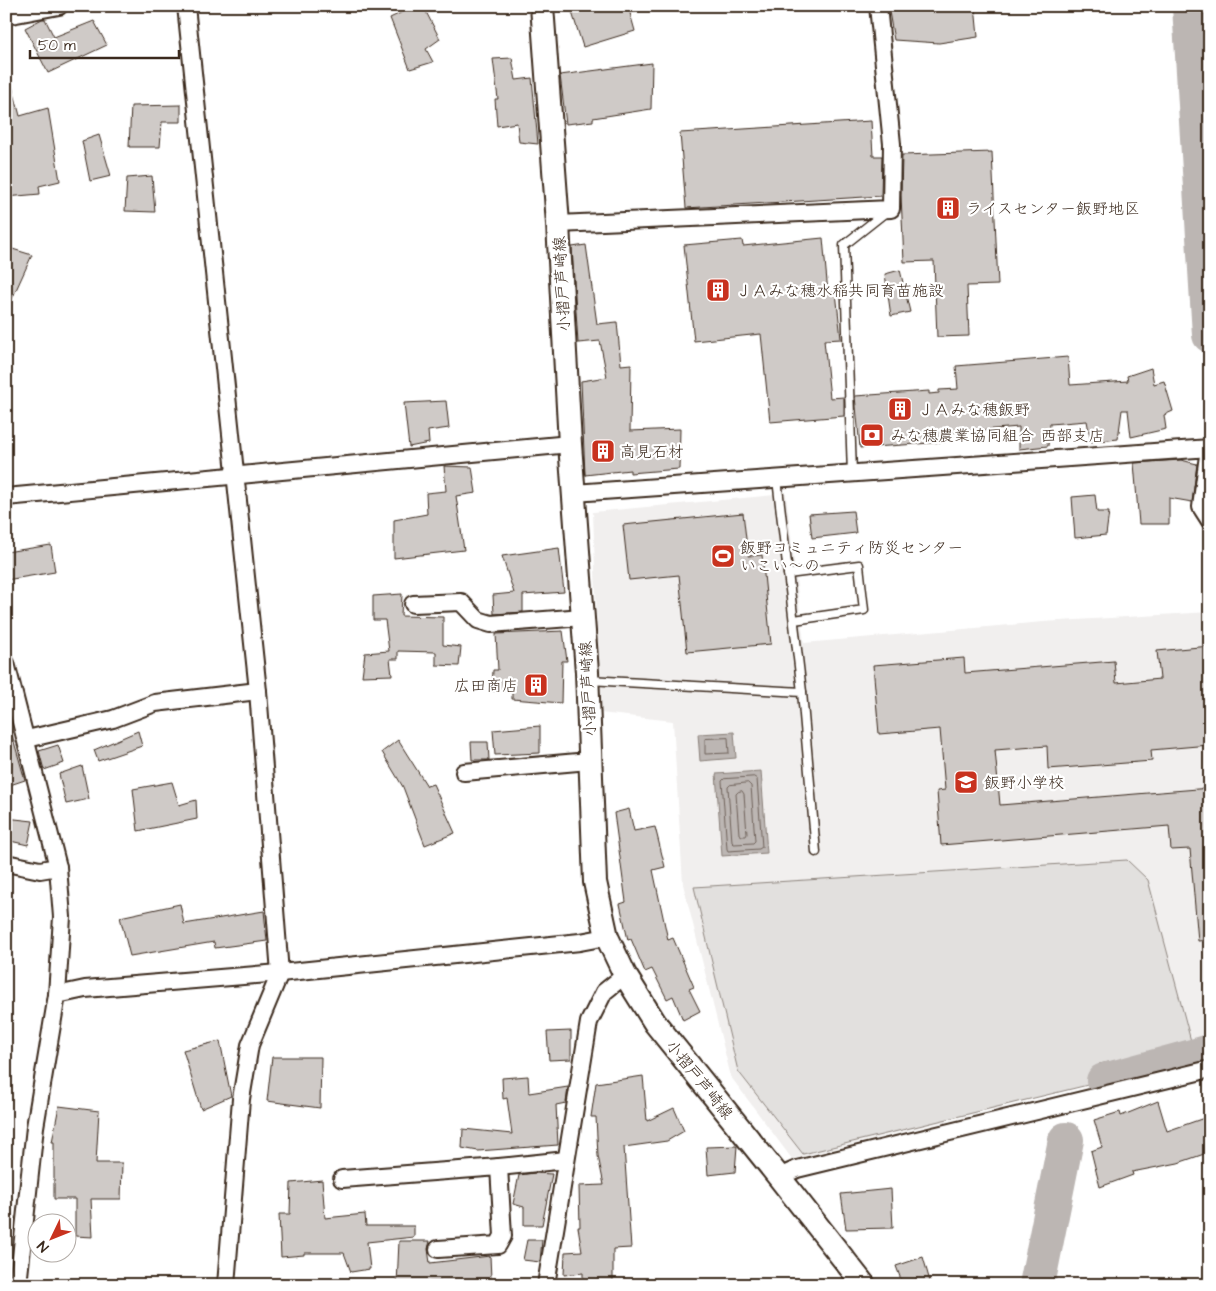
<svg xmlns="http://www.w3.org/2000/svg" width="1216" height="1291" viewBox="0 0 1216 1291" font-family="'Architects Daughter','Klee One',sans-serif">
	<style>
		.built { fill: #f1efee }
		.green { fill: #e2e0de; stroke: #8e857e }
		.water { fill: #bcb6b3; stroke: #887e77 }
		.lines { fill: none; stroke-linecap: round; stroke-linejoin: round }
		.shore { stroke: #6f625a; stroke-width: 1 }
		.river { stroke: #bcb6b3; stroke-width: 36 }
		.building { fill: #cfcac7; stroke: #3b2a1e }
		.lane-casing { stroke: #3b2a1e; stroke-width: 11 }
		.street-casing { stroke: #3b2a1e; stroke-width: 20 }
		.secondary-casing { stroke: #3b2a1e; stroke-width: 26 }
		.lane { stroke: #fff; stroke-width: 8 }
		.street { stroke: #fff; stroke-width: 16 }
		.secondary { stroke: #fff; stroke-width: 22 }
		.labels { text-anchor: middle; stroke-width: 4.5; stroke-linejoin: round; paint-order: stroke }
		.poi-label { font-size: 16px; fill: #3b2a1e; stroke: #fff; text-anchor: start }
		.street-label { font-size: 16px; fill: #3b2a1e; stroke: #fff }
	</style>
	<rect width="100%" height="100%" fill="#fff"/>
	<filter id="ink" filterUnits="userSpaceOnUse"><feTurbulence type="fractalNoise" baseFrequency=".02" numOctaves="2"/><feDisplacementMap in="SourceGraphic" scale="10" xChannelSelector="R" yChannelSelector="G"/><feConvolveMatrix kernelMatrix="1 2 1 2 8 2 1 2 1" color-interpolation-filters="sRGB"/></filter>
	<g filter="url(#ink)">
		<polygon class="built" points="786,494 804,643 1043,622 1210,612 1210,1047 1092,1084 792,1159 731,1077 683,884 673,721 600,713 593,512"/>
		<polygon class="green" points="1127,860 1148,880 1192,1045 1099,1064 1092,1084 803,1154 738,1071 694,887"/>
		<g class="water">
			<polygon points="734,732 736,758 700,761 698,734"/>
			<polygon points="761,771 767,853 722,856 716,774"/>
		</g>
		<g class="lines">
			<g class="shore">
				<polygon points="728,738 729,753 705,754 705,739"/>
				<polygon points="754,777 757,779 762,847 759,849 728,851 727,849 722,781 724,779"/>
				<polygon points="748,783 751,786 755,841 753,843 734,844 732,842 728,787 730,785"/>
				<polygon points="742,791 744,794 747,834 746,836 742,836 739,834 736,794 738,792"/>
			</g>
			<g class="river">
				<polyline points="1190,6 1210,335"/>
				<polyline points="1104,1081 1210,1052"/>
				<polyline points="1037,1285 1066,1140"/>
			</g>
		</g>
		<g class="building">
			<polygon points="415,6 423,6 440,39 426,49 433,62 410,69 390,18"/>
			<polygon points="570,6 628,6 635,31 583,47"/>
			<polygon points="888,6 975,6 978,37 939,43 894,40"/>
			<polygon points="42,19 45,19 54,37 94,21 107,45 48,73 25,28"/>
			<polygon points="512,58 516,80 532,78 538,144 519,142 517,123 497,126 495,99 498,99 493,59"/>
			<polygon points="652,63 651,109 593,118 593,121 566,124 560,75"/>
			<polygon points="12,85 20,116 48,108 60,181 39,186 40,194 6,197 6,86"/>
			<polygon points="181,105 181,122 162,122 160,147 129,147 131,106"/>
			<polygon points="871,121 873,156 882,156 881,196 686,208 680,133"/>
			<polygon points="99,135 111,176 90,181 82,141"/>
			<polygon points="992,152 998,285 967,286 969,336 937,337 934,261 904,262 901,195 902,155"/>
			<polygon points="152,176 155,212 125,211 127,178"/>
			<polygon points="823,238 828,293 836,292 841,339 824,340 830,398 844,397 844,416 770,422 761,334 694,341 684,245 742,240 743,246"/>
			<polygon points="586,245 597,324 617,322 621,365 631,364 630,431 680,429 679,469 630,473 630,470 585,475 581,381 607,377 600,341 578,343 572,247"/>
			<polygon points="6,247 32,255 6,312"/>
			<polygon points="900,270 910,312 891,316 885,274"/>
			<polygon points="1068,357 1070,385 1128,381 1127,376 1151,368 1154,384 1164,381 1173,411 1164,415 1166,429 1131,437 1128,410 1122,410 1118,439 1091,442 1087,421 1050,424 1048,446 1019,449 1019,427 945,433 945,442 860,448 855,396 929,391 929,394 939,393 939,390 958,389 956,366"/>
			<polygon points="446,401 449,428 428,431 429,443 409,447 404,403"/>
			<polygon points="1181,460 1197,464 1192,502 1169,498 1169,524 1139,524 1134,463"/>
			<polygon points="444,466 472,467 476,493 456,496 464,550 394,558 394,520 427,514 426,493 446,491"/>
			<polygon points="1095,495 1097,512 1109,512 1106,535 1075,538 1072,497"/>
			<polygon points="853,511 856,533 812,538 809,514"/>
			<polygon points="743,513 748,556 762,555 771,644 687,652 679,575 629,580 623,525"/>
			<polygon points="51,545 55,572 6,580 6,552"/>
			<polygon points="559,548 564,592 523,595 523,612 494,614 493,595 514,593 502,556"/>
			<polygon points="402,594 401,616 443,617 443,645 461,647 459,666 436,665 436,652 398,651 398,659 390,659 392,675 362,676 365,653 389,651 385,620 373,620 373,596"/>
			<polygon points="563,631 567,661 562,661 561,703 512,699 512,691 492,691 493,670 498,670 496,634"/>
			<polygon points="1210,646 1210,704 1205,704 1209,745 1151,750 1152,761 1048,769 1047,746 995,750 1000,805 1210,788 1210,940 1198,941 1190,849 1171,850 1169,826 941,845 937,791 945,790 940,729 879,734 873,665 964,658 965,673 1114,661 1116,683 1160,679 1157,651"/>
			<polygon points="540,726 540,753 495,755 493,730"/>
			<polygon points="6,728 10,728 25,780 10,785 6,771"/>
			<polygon points="138,731 142,746 98,761 94,750"/>
			<polygon points="398,740 427,786 433,784 455,833 425,845 403,787 382,752"/>
			<polygon points="471,742 488,742 489,760 472,760"/>
			<polygon points="58,745 64,763 44,770 39,751"/>
			<polygon points="82,766 89,799 66,804 59,774"/>
			<polygon points="172,782 179,805 196,800 197,819 138,831 133,789"/>
			<polygon points="629,809 634,831 655,827 665,867 653,870 668,940 673,938 694,987 689,989 700,1011 683,1020 673,996 667,999 652,969 645,972 631,939 628,940 620,904 626,902 614,813"/>
			<polygon points="6,818 33,821 28,845 6,840"/>
			<polygon points="180,904 184,924 264,911 267,941 215,948 214,942 130,956 120,917"/>
			<polygon points="571,1031 571,1059 549,1060 547,1032"/>
			<polygon points="220,1041 231,1096 201,1109 183,1050"/>
			<polygon points="272,1057 321,1057 320,1108 267,1101"/>
			<polygon points="528,1076 529,1093 568,1087 566,1103 556,1105 558,1145 478,1151 462,1148 463,1129 512,1134 507,1098 503,1099 502,1078"/>
			<polygon points="643,1076 647,1121 674,1108 684,1131 667,1141 624,1147 631,1248 613,1249 613,1285 583,1285 583,1273 564,1275 565,1252 582,1251 578,1227 580,1227 579,1186 604,1185 598,1156 596,1117 591,1117 596,1083"/>
			<polygon points="1158,1101 1167,1131 1210,1116 1210,1152 1178,1163 1132,1172 1133,1175 1100,1187 1091,1151 1102,1147 1094,1120 1120,1112 1121,1116"/>
			<polygon points="59,1106 99,1111 96,1163 122,1163 121,1199 91,1199 93,1237 75,1236 75,1199 54,1199 54,1142 52,1142"/>
			<polygon points="737,1146 735,1172 708,1175 706,1147"/>
			<polygon points="535,1173 552,1174 542,1225 524,1225 524,1207 513,1204 519,1175"/>
			<polygon points="322,1180 325,1218 365,1214 366,1226 414,1226 414,1237 367,1242 370,1269 351,1272 344,1253 304,1253 304,1255 281,1257 279,1214 290,1214 291,1183"/>
			<polygon points="891,1189 893,1228 846,1229 841,1194"/>
			<polygon points="527,1240 542,1240 540,1262 523,1260"/>
			<polygon points="399,1241 430,1241 428,1249 430,1263 490,1256 491,1279 429,1282 429,1285 397,1285"/>
			<polygon points="923,1257 931,1285 903,1285 896,1266"/>
		</g>
		<g class="lines">
			<g class="lane-casing">
				<g id="lane">
					<polyline points="852,473 844,245 887,211"/>
					<polyline points="777,479 802,692"/>
					<polyline points="788,574 859,565 864,610 794,620"/>
					<polyline points="589,680 802,692 816,852"/>
				</g>
			</g>
			<g class="street-casing">
				<g id="street">
					<polyline points="186,6 258,691 280,973 250,1045 241,1099 226,1285"/>
					<polyline points="6,16 59,6"/>
					<polyline points="558,224 891,209 892,144 878,6"/>
					<polyline points="1209,448 1201,507 1210,521"/>
					<polyline points="574,493 1210,448"/>
					<polyline points="6,497 570,444"/>
					<polyline points="413,604 461,602 478,620 491,624 583,617"/>
					<polyline points="6,663 58,867 62,917 57,995 35,1127 18,1285"/>
					<polyline points="27,739 113,719 155,703 258,691"/>
					<polyline points="464,772 589,761"/>
					<polyline points="6,863 40,870 58,867"/>
					<polyline points="57,995 85,989 280,973 580,942 607,937"/>
					<polyline points="779,1177 797,1169 1210,1069"/>
					<polyline points="342,1179 499,1167"/>
					<polyline points="438,1249 498,1245 503,1236 499,1167 566,1160"/>
					<polyline points="546,1285 589,1022 604,992 625,975"/>
				</g>
			</g>
			<g class="secondary-casing">
				<polyline id="secondary" points="542,6 558,224 570,444 587,672 595,882 607,937 625,975 655,1023 779,1177 864,1285"/>
			</g>
			<use href="#lane" class="lane"/>
			<use href="#street" class="street"/>
			<use href="#secondary" class="secondary"/>
		</g>
	</g>
	<defs>
		<g id="building-square" transform="scale(1.25)"><rect x="-9" y="-9" width="18" height="18" rx="4" fill="#c8321e" stroke="#fff"/><path d="M-4-6H4V6H1V3H-1V6H-4ZM-2.5-4.3h1.7v1.8h-1.7ZM.8-4.3h1.7v1.8H.8ZM-2.5-1h1.7V.8h-1.7ZM.8-1h1.7V.8H.8Z" fill="#fff"/></g>
		<g id="bank-square" transform="scale(1.25)"><rect x="-9" y="-9" width="18" height="18" rx="4" fill="#c8321e" stroke="#fff"/><path d="M-6-4H6V4H-6ZM0-2.3a2.3 2.3 0 1 0 0 4.6a2.3 2.3 0 1 0 0-4.6Z" fill="#fff"/></g>
		<g id="stadium-square" transform="scale(1.25)"><rect x="-9" y="-9" width="18" height="18" rx="4" fill="#c8321e" stroke="#fff"/><path d="M0-5a6.5 5 0 1 0 0 10a6.5 5 0 1 0 0-10ZM-3.5-1.8h7v3.6h-7Z" fill="#fff"/></g>
		<g id="school-square" transform="scale(1.25)"><rect x="-9" y="-9" width="18" height="18" rx="4" fill="#c8321e" stroke="#fff"/><path d="M0-5L7-2L0 1L-7-2ZM-4 1L0 2.5L4 1V4Q0 6-4 4Z" fill="#fff"/></g>
	</defs>
	<g fill-rule="evenodd">
		<use href="#building-square" x="948" y="208"/>
		<use href="#building-square" x="718" y="290"/>
		<use href="#building-square" x="900" y="409"/>
		<use href="#bank-square" x="872" y="435"/>
		<use href="#building-square" x="603" y="451"/>
		<use href="#stadium-square" x="723" y="556"/>
		<use href="#building-square" x="536" y="685"/>
		<use href="#school-square" x="966" y="782"/>
	</g>
	<g class="labels">
		<g class="poi-label">
			<text x="966" y="214">ライスセンター飯野地区</text>
			<text x="736" y="296">ＪＡみな穂水稲共同育苗施設</text>
			<text x="918" y="415">ＪＡみな穂飯野</text>
			<text x="890" y="441">みな穂農業協同組合 西部支店</text>
			<text x="620" y="457">高見石材</text>
			<text x="740" y="553">飯野コミュニティ防災センター<tspan x="740" dy="18">いこい～の</tspan></text>
			<text x="518" y="691" text-anchor="end">広田商店</text>
			<text x="984" y="788">飯野小学校</text>
		</g>
		<g class="street-label">
			<text transform="translate(561 284) rotate(-93)" y="6">小摺戸芦崎線</text>
			<text transform="translate(587 689) rotate(-93)" y="6">小摺戸芦崎線</text>
			<text transform="translate(700 1079) rotate(51)" y="6">小摺戸芦崎線</text>
		</g>
	</g>
	<rect width="1216" height="1291" fill="none" stroke="#fff" stroke-width="25"/>
	<rect x="12" y="12" width="1191" height="1266" fill="none" stroke="#3b2a1e" stroke-width="2" filter="url(#ink)"/>
	<g transform="translate(52 1238) rotate(227)"><circle r="24" fill="#ffffff" stroke="#b1aaa5"/>
	<path d="M0-4L9 19L0 12L-9 19Z" fill="#c8321e"/>
	<text y="-8" font-size="14" font-weight="bold" text-anchor="middle" fill="#3b2a1e">N</text>
	</g>
	<path d="M30 50v8h149v-8" fill="none" stroke="#3b2a1e" stroke-width="2.5"/>
	<text x="38" y="50" font-size="15" fill="#3b2a1e" stroke="#ffffff" stroke-width="4" paint-order="stroke">50 m</text>
</svg>
